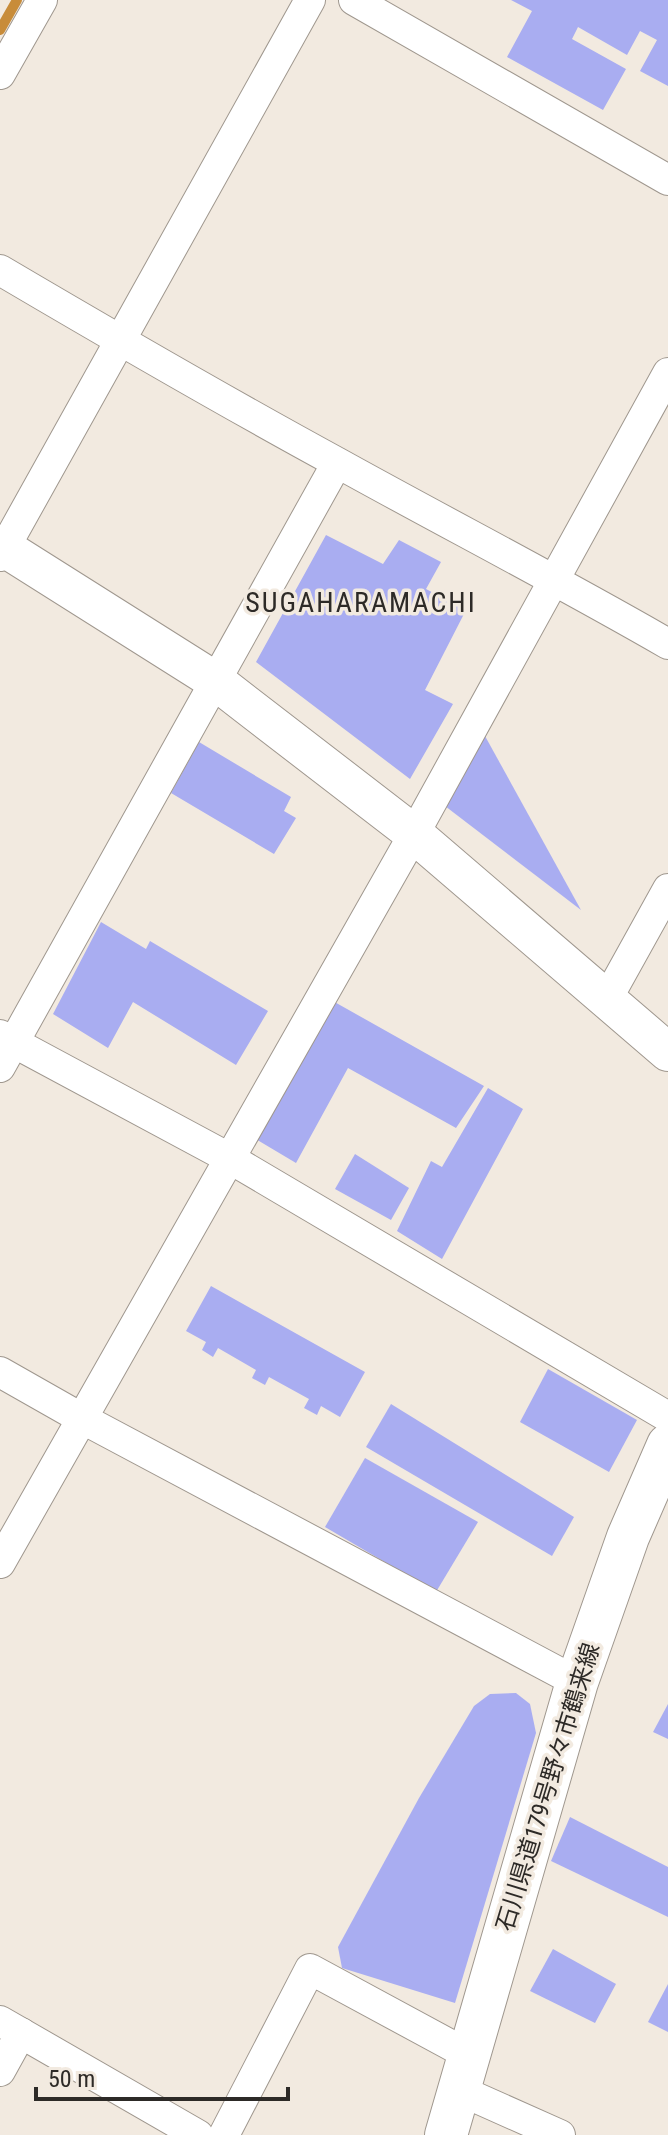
<svg xmlns="http://www.w3.org/2000/svg" width="668" height="2135" viewBox="0 0 668 2135" font-family="'Roboto Condensed','Noto Sans JP',sans-serif">
	<style>
		.lines { fill: none; stroke-linecap: round; stroke-linejoin: round }
		.stream { stroke: #c88c3a; stroke-width: 10 }
		.building { fill: #a9adf1 }
		.minor-casing { stroke: #9f978e; stroke-width: 32 }
		.tertiary-casing { stroke: #9f978e; stroke-width: 40 }
		.secondary-casing { stroke: #9f978e; stroke-width: 44 }
		.minor { stroke: #fff; stroke-width: 30 }
		.tertiary { stroke: #fff; stroke-width: 38 }
		.secondary { stroke: #fff; stroke-width: 42 }
		.labels { text-anchor: middle; stroke-width: 7; stroke-linejoin: round; paint-order: stroke }
		.street-label { font-size: 24px; fill: #2d2a27; stroke: #f2eae0 }
		.quarter-label { font-size: 28px; letter-spacing: 2px; fill: #2d2a27; stroke: #f2eae0 }
	</style>
	<rect width="100%" height="100%" fill="#f2eae0"/>
	<g class="lines">
		<polyline class="stream" points="0,30 17,0"/>
	</g>
	<g class="building">
		<polygon points="511,0 668,0 668,86 640,71 657,40 640,31 627,55 578,27 572,39 626,69 603,110 507,57 532,11"/>
		<polygon points="326,535 383,564 399,540 441,562 426,589 466,610 425,690 453,704 410,779 256,662"/>
		<polygon points="485,736 581,910 445,806"/>
		<polygon points="199,742 291,797 284,811 296,818 274,854 171,793"/>
		<polygon points="101,922 146,949 150,941 268,1011 236,1065 133,1002 108,1048 53,1014"/>
		<polygon points="331,1000 484,1086 456,1128 348,1068 296,1163 254,1138"/>
		<polygon points="488,1088 523,1109 442,1259 397,1231 431,1161 442,1167"/>
		<polygon points="355,1154 409,1188 391,1220 335,1189"/>
		<polygon points="211,1286 365,1372 340,1417 321,1406 317,1415 304,1408 309,1399 269,1377 265,1385 252,1378 256,1370 218,1348 213,1357 202,1350 206,1342 186,1331"/>
		<polygon points="548,1369 637,1420 609,1472 520,1422"/>
		<polygon points="391,1404 574,1517 552,1556 366,1447"/>
		<polygon points="365,1458 478,1522 436,1592 325,1527"/>
		<polygon points="516,1693 530,1704 536,1733 455,2003 342,1968 338,1947 419,1798 474,1706 490,1694"/>
		<polygon points="668,1704 668,1739 653,1732"/>
		<polygon points="570,1817 668,1867 668,1917 551,1861"/>
		<polygon points="553,1949 616,1984 595,2023 530,1991"/>
		<polygon points="668,1984 668,2032 648,2022"/>
	</g>
	<g class="lines">
		<g class="minor-casing">
			<g id="minor">
				<polyline points="354,0 668,180"/>
				<polyline points="0,74 42,0"/>
				<path d="M0 270C112 336 224 401 338 463 448 524 559 581 668 644"/>
				<polyline points="0,556 310,0"/>
				<polyline points="607,999 668,889"/>
				<polyline points="0,1035 229,1158 668,1417"/>
				<polyline points="0,1067 337,463"/>
				<polyline points="0,1372 81,1418 577,1682"/>
				<polyline points="0,1563 414,834 668,373"/>
				<polyline points="0,2021 198,2135"/>
				<polyline points="0,2071 21,2033"/>
				<polyline points="459,2090 560,2135"/>
				<polyline points="224,2135 310,1969 469,2055"/>
			</g>
		</g>
		<g class="tertiary-casing">
			<polyline id="tertiary" points="0,545 217,682 244,703 414,834 668,1052"/>
		</g>
		<g class="secondary-casing">
			<polyline id="secondary" points="446,2135 577,1682 628,1537 668,1445"/>
		</g>
		<use href="#minor" class="minor"/>
		<use href="#tertiary" class="tertiary"/>
		<use href="#secondary" class="secondary"/>
	</g>
	<g class="labels">
		<g class="street-label">
			<text transform="translate(548 1787) rotate(-73)" y="8">石川県道179号野々市鶴来線</text>
		</g>
		<g class="quarter-label">
			<text x="361" y="612">SUGAHARAMACHI</text>
		</g>
	</g>
	<path d="M36 2087v12h252v-12" fill="none" stroke="#2d2a27" stroke-width="4"/>
	<text x="48" y="2087" font-size="24" fill="#2d2a27" stroke="#f2eae0" stroke-width="6" paint-order="stroke">50 m</text>
</svg>
